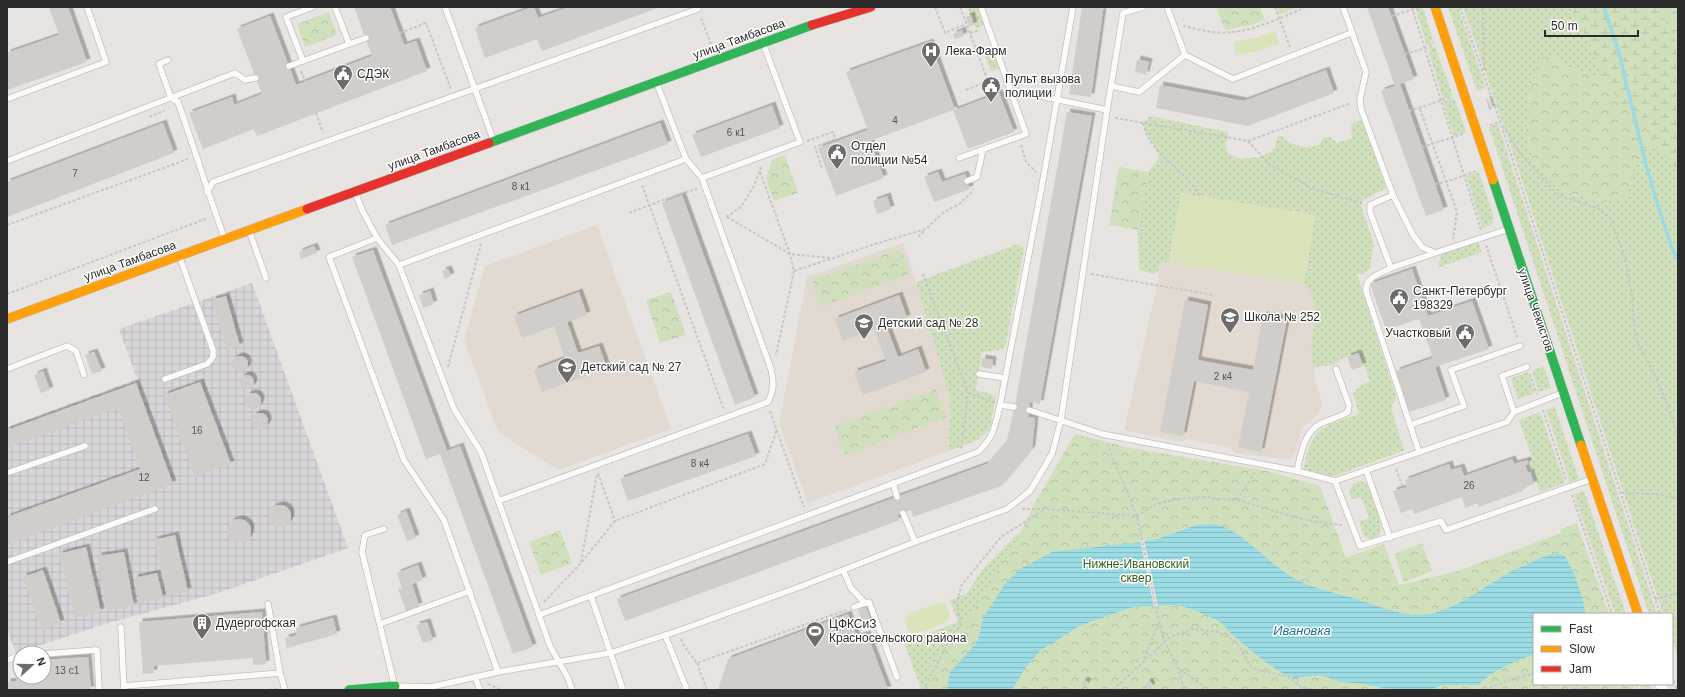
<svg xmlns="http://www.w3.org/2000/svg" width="1685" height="697" viewBox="0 0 1685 697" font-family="Arial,sans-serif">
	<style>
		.industrial { fill: url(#industrial-grid) }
		.education { fill: #e2dad0 }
		.grass { fill: url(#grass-dots) }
		.forest { fill: url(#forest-crowns) }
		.wetland { fill: url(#wetland-marsh) }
		.pitch { fill: #dae4bb }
		.water { fill: url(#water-rules) }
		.pier { fill: #e8e4e1 }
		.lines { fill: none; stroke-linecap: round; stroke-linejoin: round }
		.stream { stroke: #9bdbe3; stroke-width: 3.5 }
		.building { fill: #d0cdca; filter: url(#shadow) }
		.lane-casing { stroke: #c1c0c0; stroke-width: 7 }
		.street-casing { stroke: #c1c0c0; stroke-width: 12 }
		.fast-casing { stroke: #c1c0c0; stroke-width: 10 }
		.slow-casing { stroke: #c1c0c0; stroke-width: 10 }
		.jam-casing { stroke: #c1c0c0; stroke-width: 10 }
		.path { stroke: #c6c6c6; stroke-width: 2; stroke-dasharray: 3 2; stroke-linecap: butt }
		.lane { stroke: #fcfbfa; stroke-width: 5.5 }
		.street { stroke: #fcfbfa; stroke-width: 11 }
		.fast { stroke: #30b455; stroke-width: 9 }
		.slow { stroke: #ff9f0a; stroke-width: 9 }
		.jam { stroke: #e5322d; stroke-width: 9 }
		.labels { text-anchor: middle; stroke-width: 3; stroke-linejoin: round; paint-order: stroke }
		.number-label { font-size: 10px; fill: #555454 }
		.street-label { font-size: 12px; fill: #2b2b2b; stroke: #fff }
		.poi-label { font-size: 12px; fill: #2b2b2b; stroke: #fff; text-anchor: start }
		.park-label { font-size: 12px; fill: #376220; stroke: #fff }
		.water-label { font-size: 13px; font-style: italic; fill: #197891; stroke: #fff }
	</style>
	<defs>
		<pattern id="industrial-grid" width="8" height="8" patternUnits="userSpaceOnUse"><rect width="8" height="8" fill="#d8d6d8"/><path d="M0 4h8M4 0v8" fill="none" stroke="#bab8ba"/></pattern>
		<pattern id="grass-dots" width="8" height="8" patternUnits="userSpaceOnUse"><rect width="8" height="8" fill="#d0e0bd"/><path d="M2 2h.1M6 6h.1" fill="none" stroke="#b3c0a3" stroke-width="1.8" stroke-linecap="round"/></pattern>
		<pattern id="forest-crowns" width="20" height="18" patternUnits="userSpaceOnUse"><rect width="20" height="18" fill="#d0e0bd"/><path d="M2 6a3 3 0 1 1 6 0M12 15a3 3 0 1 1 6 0" fill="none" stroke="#b3c0a3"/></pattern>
		<pattern id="wetland-marsh" width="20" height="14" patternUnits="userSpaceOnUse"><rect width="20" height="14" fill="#d0e0bd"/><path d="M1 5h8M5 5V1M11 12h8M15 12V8" fill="none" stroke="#b3c0a3"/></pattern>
		<pattern id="water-rules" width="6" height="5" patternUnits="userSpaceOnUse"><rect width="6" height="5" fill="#9bdbe3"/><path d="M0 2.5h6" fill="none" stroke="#86bcc3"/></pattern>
		<filter id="shadow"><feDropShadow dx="3.5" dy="-3.5" stdDeviation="0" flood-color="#0004"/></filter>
	</defs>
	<rect width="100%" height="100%" fill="#e8e4e1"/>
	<polygon class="industrial" points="252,283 348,548 218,593 105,624 16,653 7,630 7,427 137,379 119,329"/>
	<g class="education">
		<polygon points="1181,193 1315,215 1304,284 1309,288 1316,305 1312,346 1315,382 1321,399 1322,407 1319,414 1302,428 1296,452 1292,458 1286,459 1234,453 1231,448 1210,444 1186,439 1181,442 1124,430 1157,286 1160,261 1169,262"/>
		<polygon points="597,225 671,429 558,470 498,432 464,340 485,266"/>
		<polygon points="903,243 915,278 950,398 949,451 808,503 779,424 807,277"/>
	</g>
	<g class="grass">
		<polygon points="972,7 977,7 984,25 976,29 968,8"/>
		<polygon points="1423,7 1434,44 1427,46 1416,10"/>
		<polygon points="1448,7 1458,7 1486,88 1477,91"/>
		<polygon points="1463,7 1571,7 1588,41 1604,80 1570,68 1552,54 1530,90 1526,131 1533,161 1562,191 1600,202 1639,149 1678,141 1678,657 1672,640 1672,614 1663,614 1660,605 1517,165"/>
		<polygon points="1435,47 1453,96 1443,99 1428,49"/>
		<polygon points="987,52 996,58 1000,68 991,71 984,53"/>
		<polygon points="1454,98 1466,132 1454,136 1443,102"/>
		<path d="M1150 116 1228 132V138L1225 144 1228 154 1240 159 1259 157 1269 153 1275 147 1278 136H1282C1293 147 1305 149 1319 145L1323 138 1330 137 1337 143 1352 138 1351 124 1362 119 1386 188 1363 200 1361 206 1374 244 1370 268 1363 274H1357L1396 397 1391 408 1404 449 1403 451 1331 477 1303 470C1305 460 1310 440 1318 432 1325 424 1349 418 1359 414L1353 393 1360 386 1370 381 1359 352 1341 359 1334 365 1313 367C1313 359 1311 352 1312 344 1313 323 1322 301 1304 284L1315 215 1181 193 1169 262 1160 261 1158 272 1151 274 1139 269 1138 230 1148 172 1159 158C1155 146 1147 135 1143 123Z"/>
		<polygon points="1498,124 1657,614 1649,614 1489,127"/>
		<polygon points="1479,172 1494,218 1492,224 1483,229 1466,176"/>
		<polygon points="1478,242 1482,252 1437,268 1442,254"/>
		<polygon points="1018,244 1024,248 1005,349 982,352 976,390 996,396 990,429 978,440 949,451 950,398 916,282"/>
		<polygon points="1544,366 1551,388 1539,392 1532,371"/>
		<polygon points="1528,372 1535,393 1518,399 1511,378"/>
		<polygon points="1555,407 1579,479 1570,482 1546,410"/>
		<polygon points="1540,412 1565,483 1540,492 1528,459 1532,457 1519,420"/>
		<polygon points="1361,481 1366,483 1369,488 1380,520 1381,531 1379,536 1372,539 1365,537 1359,522 1369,518 1361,497 1352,499 1349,491 1353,484"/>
		<polygon points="1584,491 1626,614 1615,614 1574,494"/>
		<polygon points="1029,528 947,690 919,690 920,685 904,643 958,622 950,600 966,594 983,569 997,555 1015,536"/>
		<polygon points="1640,684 1650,684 1652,690 1642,690"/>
	</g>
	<g class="forest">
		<polygon points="1216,7 1260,7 1265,20 1251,25 1225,30"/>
		<polygon points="1277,7 1299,7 1279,15"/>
		<polygon points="1571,7 1678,7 1678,141 1639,149 1626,201 1600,202 1562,191 1533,161 1526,131 1530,90 1540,59 1552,54 1570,68 1604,79 1588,41"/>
		<polygon points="329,12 337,35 305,47 297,24"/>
		<polygon points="785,155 798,193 774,201 766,179 772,160"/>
		<polygon points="1119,167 1148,172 1138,230 1109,225"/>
		<polygon points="901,249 910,274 821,306 812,280"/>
		<polygon points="671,292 686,335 660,343 646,300"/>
		<polygon points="936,389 946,417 845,455 834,427"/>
		<polygon points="1075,434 1131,448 1267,471 1320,486 1346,558 1384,544 1399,585 1458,571 1561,533 1560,530 1577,523 1609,614 1534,614 1534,684 1633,684 1635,690 926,690 934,657 966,622 1015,543 1035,503"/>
		<polygon points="560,530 572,563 541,575 529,542"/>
		<polygon points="1422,543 1432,571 1404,582 1394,554"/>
	</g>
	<polygon class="wetland" points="1571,7 1662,7 1665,20 1678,46 1678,173 1640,122 1622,104 1604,80 1588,41"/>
	<g class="pitch">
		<polygon points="1275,31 1279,44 1255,52 1236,55 1234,42 1259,37"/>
		<polygon points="1181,193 1315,215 1304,284 1169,262"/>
		<path d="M938 603H944L948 610 950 617C942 626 923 633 910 633L906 626 905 619 910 613Z"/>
	</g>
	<path class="water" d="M1197 525C1203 525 1211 523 1218 525 1249 535 1268 565 1297 580 1315 589 1335 593 1354 598 1375 605 1396 614 1418 615 1444 617 1483 588 1505 575 1513 570 1521 567 1530 563 1541 558 1550 552 1564 555 1575 572 1582 594 1586 614H1534V654C1514 662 1494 669 1478 685H1441L1431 690H1395L1356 683 1341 682 1320 675 1294 678 1282 673 1264 661 1234 636 1219 621 1192 609 1176 605 1132 607 1079 626 1040 651 1025 668 1012 690H947L950 672 968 653 978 640 983 618 1005 584 1020 569 1052 552 1141 542 1157 539Z"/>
	<polygon class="pier" points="1144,539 1158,607 1154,607 1140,540"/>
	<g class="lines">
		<polyline class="stream" points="1604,7 1619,53 1646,165 1660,212 1673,251 1678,260"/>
	</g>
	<g class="building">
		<polygon points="49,7 68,7 87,62 7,90 7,53 59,35"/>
		<polygon points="354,7 390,7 404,45 416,41 427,71 257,136 254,129 203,149 189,113 232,97 234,105 262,94 237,29 270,16 296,85 372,56"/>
		<polygon points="532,7 534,7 538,18 569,7 660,7 542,51 537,39 485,58 475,28"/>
		<polygon points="1082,7 1106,7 1103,10 1091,97 1069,94"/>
		<polygon points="1367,7 1388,7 1414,79 1400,84 1444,210 1426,216 1381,91 1395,86"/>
		<polygon points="971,15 974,25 969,27 966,17"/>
		<polygon points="962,30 964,36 955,39 953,34"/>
		<polygon points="930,42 955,110 999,93 1014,132 968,149 953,110 870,141 884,178 836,196 818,148 868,130 846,72"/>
		<polygon points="1137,59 1149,62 1146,75 1135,72"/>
		<polygon points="1326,70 1334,93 1248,126 1156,108 1160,85 1244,101"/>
		<polygon points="1488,99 1492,109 1489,110 1486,100"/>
		<polygon points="772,105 780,128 701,157 692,135"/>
		<polygon points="1067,112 1092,116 1040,404 1030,402 1028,417 1035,418 1032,449 1001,486 913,517 911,510 897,515 900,520 625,621 617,599 987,464 1007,440 1016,400"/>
		<polygon points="163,123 174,153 7,217 7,182"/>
		<polygon points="660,123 668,144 392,245 385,225"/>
		<polygon points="938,172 942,182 965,174 970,189 934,202 924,177"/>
		<polygon points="682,195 755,397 735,405 662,203"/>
		<polygon points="887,196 891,209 877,214 873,201"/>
		<polygon points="314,246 317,253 301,259 299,252"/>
		<polygon points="373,250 447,451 460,446 533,647 513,654 440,454 426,459 352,257"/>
		<polygon points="448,269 451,276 445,279 442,271"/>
		<polygon points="1412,269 1428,316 1472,301 1489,349 1435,367 1446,400 1409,412 1396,371 1433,358 1419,319 1386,330 1370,284"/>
		<polygon points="430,291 434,304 423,308 419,295"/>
		<polygon points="579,292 587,315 567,322 578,353 599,346 607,368 542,392 534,370 565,358 554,326 522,338 514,316"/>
		<polygon points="899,295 907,318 886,325 898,357 918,349 926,372 863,395 854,372 886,361 874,329 843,341 835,319"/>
		<polygon points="226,296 240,346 227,350 212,300"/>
		<polygon points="1185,300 1208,305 1198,360 1253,370 1263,315 1287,319 1261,452 1238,447 1249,392 1194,381 1183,436 1160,432"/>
		<polygon points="94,352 102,371 92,374 85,355"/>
		<polygon points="1358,353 1363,366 1352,370 1347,357"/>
		<circle cx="240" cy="364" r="8"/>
		<polygon points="982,358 993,360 992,369 981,367"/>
		<polygon points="43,371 50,390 41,393 34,375"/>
		<circle cx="247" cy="382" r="7"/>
		<polygon points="200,382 231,464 195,477 164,395"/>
		<polygon points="136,383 173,484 7,545 7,517 140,469 118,408 7,448 7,430"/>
		<circle cx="253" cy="401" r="8"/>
		<circle cx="260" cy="421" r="8"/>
		<polygon points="748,434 756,456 628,501 620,479"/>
		<polygon points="1512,459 1514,464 1527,460 1528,464 1525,465 1528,473 1530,472 1534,484 1522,489 1523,491 1479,507 1477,503 1465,508 1462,497 1414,514 1412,509 1401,513 1393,491 1407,487 1405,480 1449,464 1451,470 1461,467 1464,476"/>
		<circle cx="280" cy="516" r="11"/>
		<polygon points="406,511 416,538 407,541 397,515"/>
		<circle cx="239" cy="531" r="12"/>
		<polygon points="175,535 188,591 167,596 154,540"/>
		<polygon points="86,547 101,612 75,618 59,554"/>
		<polygon points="124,552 134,606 107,611 98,556"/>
		<polygon points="418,565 423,580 412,584 419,606 406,611 398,589 402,588 397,573"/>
		<polygon points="43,570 61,623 42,630 23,577"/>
		<polygon points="157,573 163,598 140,603 134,578"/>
		<polygon points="866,607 872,624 865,627 858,610"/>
		<polygon points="262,612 266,664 253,665 253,658 154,666 154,673 143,674 139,622"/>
		<polygon points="848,614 857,637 867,634 888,690 718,690 728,659"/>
		<polygon points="333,618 337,634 287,648 285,638 297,635 296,628"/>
		<polygon points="427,622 433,640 423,643 416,625"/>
		<polygon points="88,657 91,690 7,690 7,682 17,681 15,663 20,662 20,677 44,677 44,660"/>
		<polygon points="1084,680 1088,682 1085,687 1081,684"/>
		<polygon points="1149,681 1152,687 1149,688 1146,683"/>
	</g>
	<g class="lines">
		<g class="lane-casing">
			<g id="lane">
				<polyline points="335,7 349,44"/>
				<polyline points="445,7 493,139"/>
				<polyline points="1167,7 1185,55 1233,79 1351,33"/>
				<polyline points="1343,7 1366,72 1360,99 1361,109 1393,195 1413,235 1422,247 1435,253 1509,229"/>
				<path d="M168 60 159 64 171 98 178 102C194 147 208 193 224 237"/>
				<polyline points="303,61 286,17 313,7"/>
				<polyline points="289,66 366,38"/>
				<polyline points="1111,86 1139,92 1185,55"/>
				<polyline points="7,99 106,62 87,7"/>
				<polyline points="1107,110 1123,13 1143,7"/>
				<polyline points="959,158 1026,134 981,7"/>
				<polyline points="686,159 702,178 800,142 763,43"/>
				<polyline points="7,161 235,73 245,80 256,78"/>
				<polyline points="967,181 977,177 983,149"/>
				<polyline points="207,192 213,182 698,9"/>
				<polyline points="355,192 362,210 377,238 329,257 404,460 444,520 498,672"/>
				<polyline points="1393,195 1370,205 1370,212 1391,268 1435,253"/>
				<polyline points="250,233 266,278"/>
				<polyline points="377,238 399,265 686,159 657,84"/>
				<polyline points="399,265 454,409 481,452 550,646 568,678 572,690"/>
				<path d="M1391 268C1380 274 1365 277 1366 291L1419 452"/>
				<polyline points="7,369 67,346 76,351 84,375"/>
				<polyline points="979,374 1005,378"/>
				<polyline points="165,379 207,364 213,357 213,350 180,258"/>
				<polyline points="1000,405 1014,407"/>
				<polyline points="1029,410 1102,434 1297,471 1335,481 1507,422 1514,412 1562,393"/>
				<polyline points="1514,412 1502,376 1527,367"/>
				<polyline points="1410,425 1464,406 1451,370 1520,346"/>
				<polyline points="1366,470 1390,538"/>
				<path d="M1297 471C1301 453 1304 431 1322 423 1331 419 1340 417 1348 412L1349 405 1336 369"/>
				<polyline points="7,473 85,446"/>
				<polyline points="1335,481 1360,546 1441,521 1446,530 1592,479"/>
				<polyline points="893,483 897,497"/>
				<path d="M498 501 768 402C774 390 774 382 771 369L702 178"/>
				<polyline points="903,513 915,542"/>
				<polyline points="384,529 365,535 362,552 394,683"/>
				<polyline points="7,562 155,509"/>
				<polyline points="843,570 851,588 865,603"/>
				<polyline points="591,596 623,690"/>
				<polyline points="268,604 280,673 285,690"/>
				<polyline points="854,607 869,602 897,677"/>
				<path d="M539 615 978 452C994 437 995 426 1000 405L1043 180 1073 7"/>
				<polyline points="380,624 470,591"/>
				<polyline points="121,627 124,690"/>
				<polyline points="665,635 687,690"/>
				<polyline points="44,654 97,650 99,690"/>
				<polyline points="7,660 20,656"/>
				<polyline points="475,677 480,690"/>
				<polyline points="124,686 280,673"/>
				<polyline points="397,686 431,687 498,672 610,653 678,631 802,586 915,542 1007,509 1030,491 1052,454 1061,420 1107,110 1011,90"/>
			</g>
		</g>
		<g class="street-casing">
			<polyline id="street" points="1661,684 1663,690"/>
		</g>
		<g class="fast-casing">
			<g id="fast">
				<polyline points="489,143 812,25"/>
				<polyline points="1493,180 1581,445"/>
				<polyline points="349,690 395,686"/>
			</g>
		</g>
		<g class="slow-casing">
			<g id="slow">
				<polyline points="1435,7 1493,180"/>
				<polyline points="7,319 307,209"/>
				<polyline points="1581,445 1638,614"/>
			</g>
		</g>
		<g class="jam-casing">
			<g id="jam">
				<polyline points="812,25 871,7"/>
				<polyline points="307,209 489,143"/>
			</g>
		</g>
		<g class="path">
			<polyline points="935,7 945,33 966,24"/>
			<polyline points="960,7 988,81"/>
			<polyline points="1275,7 1290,47"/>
			<polyline points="1412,7 1481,230"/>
			<polyline points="1460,7 1501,124 1660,614"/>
			<polyline points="1483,7 1484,72"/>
			<polyline points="1392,16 1421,7"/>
			<polyline points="701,18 712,47"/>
			<path d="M1183 26C1193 28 1203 31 1213 32 1244 36 1275 20 1302 9L1304 7"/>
			<polyline points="400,33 426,23 451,89"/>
			<polyline points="970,33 980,30"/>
			<polyline points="1405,54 1433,46"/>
			<polyline points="301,71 305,81"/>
			<polyline points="966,90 997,78"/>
			<polyline points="1420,109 1457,212 1453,239"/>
			<polyline points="1409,111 1452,97"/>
			<polyline points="316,113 323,133"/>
			<polyline points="149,117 164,111"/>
			<polyline points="1115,118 1248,141 1351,103"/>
			<path d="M1143 123C1149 149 1171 162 1189 181 1193 185 1196 191 1200 196"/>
			<polyline points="1490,125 1500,122"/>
			<polyline points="1503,126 1522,156 1557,194 1597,208 1610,218 1625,258 1632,296 1635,334 1639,346 1656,377 1671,414 1678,441"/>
			<polyline points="807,141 833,132 835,139 815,147 822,168"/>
			<polyline points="1248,141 1269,164 1314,189 1362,203"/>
			<polyline points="1021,145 1026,162 1036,172"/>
			<polyline points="1422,147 1463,134"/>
			<polyline points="760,172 790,254 794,271 776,355"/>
			<polyline points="1435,184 1446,182 1476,171"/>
			<polyline points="642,185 724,410"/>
			<polyline points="629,213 679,194 697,189"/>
			<polyline points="726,217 741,207 754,186 762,165"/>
			<polyline points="727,217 790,254 831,258"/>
			<polyline points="7,225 188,159"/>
			<polyline points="918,237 925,230"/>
			<polyline points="1486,245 1517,337"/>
			<polyline points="794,271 875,244 926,229 944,212 959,204 971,193 973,189"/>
			<polyline points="923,274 968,393 961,450"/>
			<polyline points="1091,274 1214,295"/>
			<polyline points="7,294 208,218"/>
			<polyline points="448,367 481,244"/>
			<polyline points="1530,374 1537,394"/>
			<polyline points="968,393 993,402"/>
			<polyline points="1543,410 1566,479"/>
			<polyline points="770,411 804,507"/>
			<polyline points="1107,444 1137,516 1159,622 1165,642 1178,668 1184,690"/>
			<polyline points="1396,469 1403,488"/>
			<polyline points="598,473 615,521"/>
			<path d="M1621 493C1641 493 1659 493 1678 499"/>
			<polyline points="1572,495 1612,614"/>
			<polyline points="1237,500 1256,471"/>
			<polyline points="1022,509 1046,509 1137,516 1156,504 1177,499 1204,497 1237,500 1291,516 1317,522 1342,525"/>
			<polyline points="581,562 597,474"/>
			<polyline points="1655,599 1678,593"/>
			<polyline points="544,602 581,563 615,521 765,464 777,429"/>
			<polyline points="681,639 684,646 697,663 846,610"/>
			<polyline points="1144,659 1159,622"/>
			<polyline points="697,663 707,690"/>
			<polyline points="1179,669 1209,690"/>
			<polyline points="1672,676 1677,690"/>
			<polyline points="488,684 502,690"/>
			<polyline points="1636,684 1638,690"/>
			<polyline points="264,690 277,689"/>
			<polyline points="923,690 941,657 949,638 958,629 961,623 957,603 961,586 1001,537 1045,509"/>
			<polyline points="1113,690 1170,637 1192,629 1218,632 1232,639 1240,647 1251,667 1261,671 1287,676 1301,687 1317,690"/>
			<polyline points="1485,690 1507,681 1534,673"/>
			<polyline points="1574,690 1579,684"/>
		</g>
		<use href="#lane" class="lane"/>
		<use href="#street" class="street"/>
		<use href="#fast" class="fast"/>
		<use href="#slow" class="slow"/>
		<use href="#jam" class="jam"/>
	</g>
	<defs>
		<g id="hospital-pin" transform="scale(1)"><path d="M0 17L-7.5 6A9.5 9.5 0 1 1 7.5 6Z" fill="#6d6c6b" stroke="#fff"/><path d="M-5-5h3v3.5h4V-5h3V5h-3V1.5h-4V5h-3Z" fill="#fff"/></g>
		<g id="civic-pin" transform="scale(1)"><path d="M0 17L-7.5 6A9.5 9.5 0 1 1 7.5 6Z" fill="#6d6c6b" stroke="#fff"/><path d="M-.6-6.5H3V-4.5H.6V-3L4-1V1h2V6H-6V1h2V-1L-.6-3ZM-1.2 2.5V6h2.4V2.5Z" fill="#fff"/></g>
		<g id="school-pin" transform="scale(1)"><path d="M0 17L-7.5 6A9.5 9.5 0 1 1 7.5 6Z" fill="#6d6c6b" stroke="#fff"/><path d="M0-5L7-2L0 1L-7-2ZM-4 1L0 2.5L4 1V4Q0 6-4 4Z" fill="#fff"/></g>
		<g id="building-pin" transform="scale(1)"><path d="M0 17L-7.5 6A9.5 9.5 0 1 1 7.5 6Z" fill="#6d6c6b" stroke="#fff"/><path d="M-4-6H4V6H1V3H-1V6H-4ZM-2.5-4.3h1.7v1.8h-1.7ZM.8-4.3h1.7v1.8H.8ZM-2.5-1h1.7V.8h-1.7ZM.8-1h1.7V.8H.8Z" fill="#fff"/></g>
		<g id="stadium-pin" transform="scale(1)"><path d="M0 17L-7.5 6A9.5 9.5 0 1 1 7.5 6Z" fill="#6d6c6b" stroke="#fff"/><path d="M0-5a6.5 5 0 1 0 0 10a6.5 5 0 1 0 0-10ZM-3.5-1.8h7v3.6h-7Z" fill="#fff"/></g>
	</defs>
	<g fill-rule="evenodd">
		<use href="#hospital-pin" x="931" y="51"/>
		<use href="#civic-pin" x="343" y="74"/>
		<use href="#civic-pin" x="991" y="86"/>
		<use href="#civic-pin" x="837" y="153"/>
		<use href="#civic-pin" x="1399" y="298"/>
		<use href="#school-pin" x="1230" y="317"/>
		<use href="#school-pin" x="864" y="323"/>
		<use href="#civic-pin" x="1465" y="333"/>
		<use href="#school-pin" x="567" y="367"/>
		<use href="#building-pin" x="202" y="623"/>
		<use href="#stadium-pin" x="815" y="631"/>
	</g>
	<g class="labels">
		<g class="number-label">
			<text x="895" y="124">4</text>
			<text x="736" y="136">6 к1</text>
			<text x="75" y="177">7</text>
			<text x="521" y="190">8 к1</text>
			<text x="1223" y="380">2 к4</text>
			<text x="197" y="434">16</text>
			<text x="700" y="467">8 к4</text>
			<text x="144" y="481">12</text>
			<text x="1469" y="489">26</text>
			<text x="67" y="674">13 с1</text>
		</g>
		<g class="street-label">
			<text transform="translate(739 39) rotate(-20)" y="4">улица Тамбасова</text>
			<text transform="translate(434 150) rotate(-20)" y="4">улица Тамбасова</text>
			<text transform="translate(130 261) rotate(-20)" y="4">улица Тамбасова</text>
			<text transform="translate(1536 310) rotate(71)" y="4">улица Чекистов</text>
		</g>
		<g class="poi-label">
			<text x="945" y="55">Лека-Фарм</text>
			<text x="357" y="78">СДЭК</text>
			<text x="1005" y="83">Пульт вызова<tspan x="1005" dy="14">полиции</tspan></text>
			<text x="851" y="150">Отдел<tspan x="851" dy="14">полиции №54</tspan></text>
			<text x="1413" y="295">Санкт-Петербург<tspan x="1413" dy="14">198329</tspan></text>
			<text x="1244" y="321">Школа № 252</text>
			<text x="878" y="327">Детский сад № 28</text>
			<text x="1451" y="337" text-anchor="end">Участковый</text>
			<text x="581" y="371">Детский сад № 27</text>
			<text x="216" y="627">Дудергофская</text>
			<text x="829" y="628">ЦФКСиЗ<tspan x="829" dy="14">Красносельского района</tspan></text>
		</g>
		<g class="park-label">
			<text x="1136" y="568">Нижне-Ивановский<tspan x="1136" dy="14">сквер</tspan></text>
		</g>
		<g class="water-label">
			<text x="1302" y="635">Ивановка</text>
		</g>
	</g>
	<rect width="1685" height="697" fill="none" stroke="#2b2b2b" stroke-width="16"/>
	<rect x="1533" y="613" width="140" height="72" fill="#ffffff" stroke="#aaaaaa"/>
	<rect x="1541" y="626" width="20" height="6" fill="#30b455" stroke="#aaaaaa"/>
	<text x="1569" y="633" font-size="12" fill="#2b2b2b">Fast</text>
	<rect x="1541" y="646" width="20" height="6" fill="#ff9f0a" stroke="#aaaaaa"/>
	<text x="1569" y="653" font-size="12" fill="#2b2b2b">Slow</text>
	<rect x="1541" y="666" width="20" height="6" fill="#e5322d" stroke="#aaaaaa"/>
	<text x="1569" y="673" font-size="12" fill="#2b2b2b">Jam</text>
	<g transform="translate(32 665) rotate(69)"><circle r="19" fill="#ffffff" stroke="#aaaaaa"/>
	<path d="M0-3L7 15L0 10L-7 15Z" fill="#6d6c6b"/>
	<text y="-6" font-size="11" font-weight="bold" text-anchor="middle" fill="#2b2b2b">N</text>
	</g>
	<path d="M1545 30v6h93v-6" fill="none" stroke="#2b2b2b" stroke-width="2"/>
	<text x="1551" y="30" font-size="12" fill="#2b2b2b" stroke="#ffffff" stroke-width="3" paint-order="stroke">50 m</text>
</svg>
